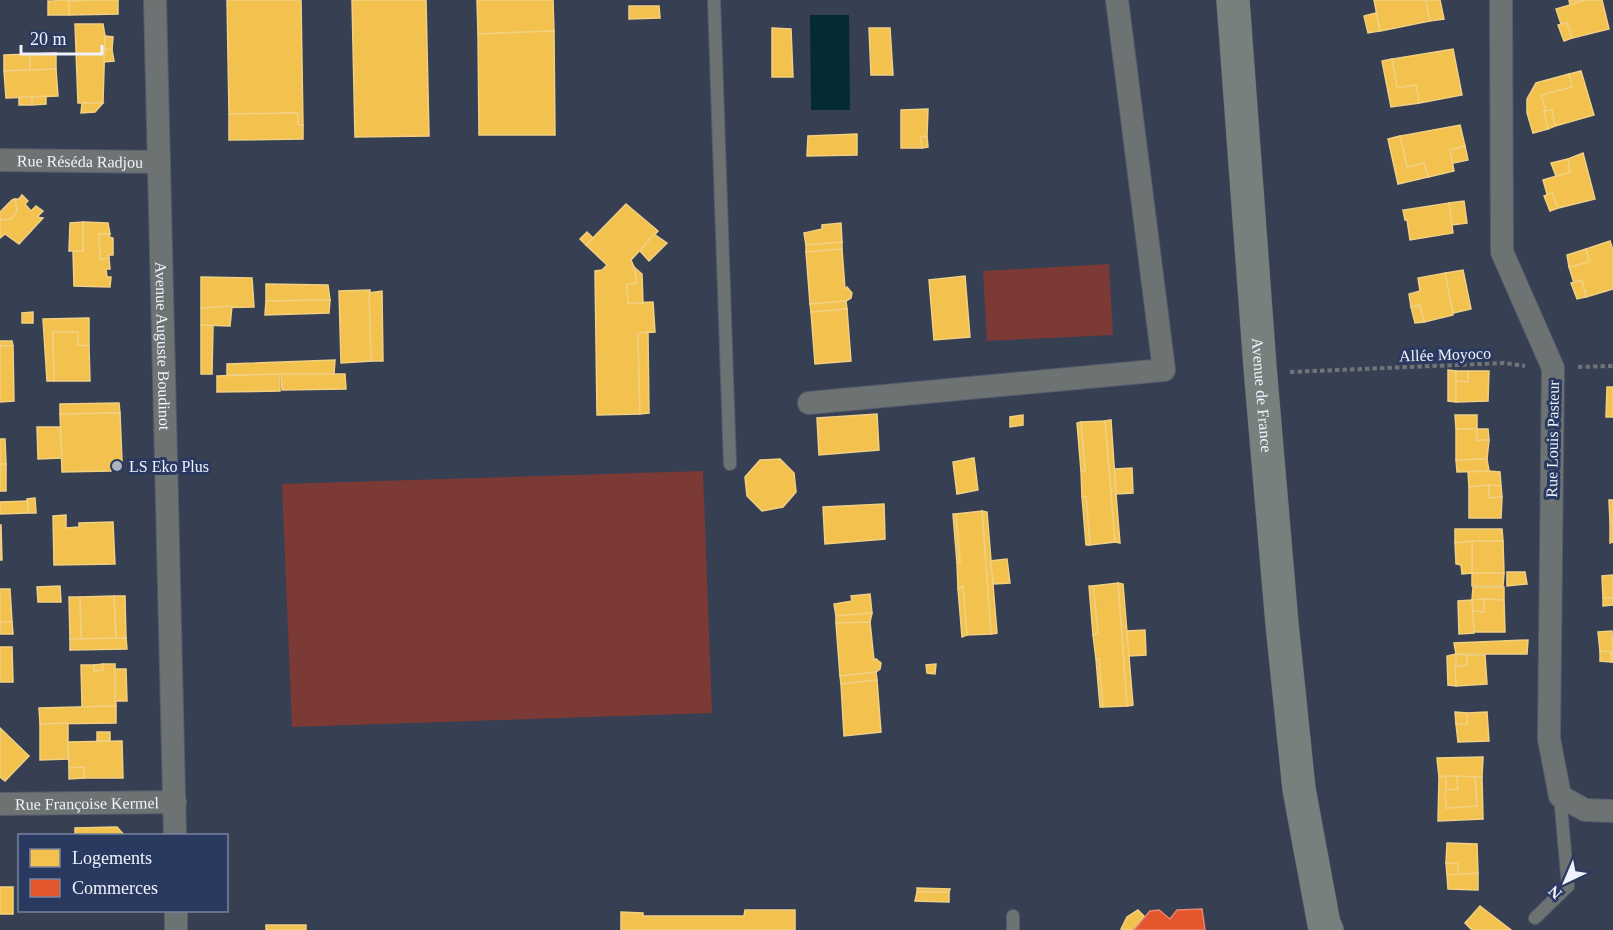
<svg xmlns="http://www.w3.org/2000/svg" width="1613" height="930" viewBox="0 0 1613 930" font-family="'Times New Roman',serif">
	<style>
		.green { fill: #7b3a36 }
		.water { fill: #052b32 }
		.homes { fill: #f2c14e; stroke: #f1d082; stroke-width: 1.5 }
		.shops { fill: #e4572e; stroke: #e7866c; stroke-width: 1.5 }
		.lines { fill: none; stroke-linecap: round; stroke-linejoin: round }
		.service-casing { stroke: #575c6c; stroke-width: 14 }
		.minor-casing { stroke: #575c6c; stroke-width: 24 }
		.secondary-casing { stroke: #575c6c; stroke-width: 34 }
		.path { stroke: #6e7478; stroke-width: 4; stroke-dasharray: 4.5 3; stroke-linecap: butt }
		.service { stroke: #6d7372; stroke-width: 12 }
		.minor { stroke: #6d7372; stroke-width: 22 }
		.secondary { stroke: #78807d; stroke-width: 33 }
		.poi-dot { fill: #aeb3c1; stroke: #2a3960; stroke-width: 2 }
		.labels { text-anchor: middle; stroke-width: 6; stroke-linejoin: round; paint-order: stroke }
		.street-label { font-size: 16px; fill: #eef2fc; stroke: #2a3960 }
		.poi-label { font-size: 16px; fill: #eef2fc; stroke: #2a3960; text-anchor: start }
	</style>
	<rect width="100%" height="100%" fill="#373f53"/>
	<g class="green">
		<polygon points="1109,264 1113,335 987,341 983,271"/>
		<polygon points="703,471 712,713 292,727 282,484"/>
	</g>
	<polygon class="water" points="810,15 849,15 850,110 811,110"/>
	<g class="homes">
		<polygon points="55,0 90,0 69,1 69,15 48,15 48,1 55,1"/>
		<polygon points="90,0 118,0 118,14 69,15 69,1"/>
		<polygon points="227,0 301,0 303,125 298,125 298,113 229,114"/>
		<polygon points="352,0 426,0 429,136 355,137"/>
		<polygon points="477,0 553,0 554,31 478,34"/>
		<polygon points="1374,0 1426,0 1430,21 1380,31"/>
		<polygon points="1426,0 1440,0 1444,19 1430,21"/>
		<polygon points="1569,0 1587,0 1587,1 1570,5"/>
		<polygon points="1587,0 1602,0 1609,29 1572,38 1567,23 1561,24 1556,9"/>
		<polygon points="629,6 659,6 660,18 629,19"/>
		<polygon points="1376,13 1380,31 1368,33 1364,16"/>
		<polygon points="1567,23 1572,38 1564,41 1558,25"/>
		<polygon points="75,24 103,24 105,36 103,103 78,103"/>
		<polygon points="772,28 791,29 793,77 772,77"/>
		<polygon points="869,28 890,28 893,75 871,75"/>
		<polygon points="554,31 555,135 479,135 478,34"/>
		<polygon points="105,36 113,37 112,50 105,49"/>
		<polygon points="105,49 112,50 114,61 104,62"/>
		<polygon points="1453,49 1462,95 1419,103 1416,85 1397,88 1392,59"/>
		<polygon points="56,53 56,69 30,70 30,54"/>
		<polygon points="30,54 30,70 4,71 4,55"/>
		<polygon points="1392,59 1397,88 1416,85 1419,103 1391,107 1382,61"/>
		<polygon points="56,69 58,96 6,98 4,71"/>
		<polygon points="1581,71 1594,115 1555,126 1552,110 1546,111 1541,95 1572,87 1569,74"/>
		<polygon points="1569,74 1572,87 1541,95 1546,111 1544,111 1548,129 1533,133 1527,113 1527,99 1536,83"/>
		<polygon points="46,96 46,104 32,105 32,97"/>
		<rect x="19" y="97" width="13" height="8"/>
		<polygon points="82,103 103,103 95,112 81,113"/>
		<polygon points="928,109 927,136 921,137 922,148 901,148 901,110"/>
		<polygon points="1552,110 1555,126 1548,129 1544,111"/>
		<polygon points="298,113 298,125 303,125 303,139 229,140 229,114"/>
		<polygon points="1460,125 1465,146 1450,150 1454,171 1428,177 1424,163 1407,167 1400,136"/>
		<polygon points="857,134 857,155 807,156 808,136"/>
		<polygon points="927,136 928,147 922,148 921,137"/>
		<polygon points="1400,136 1407,167 1424,163 1428,177 1398,184 1388,139"/>
		<polygon points="1465,146 1468,160 1453,163 1450,150"/>
		<polygon points="1583,153 1595,199 1558,208 1552,193 1547,194 1543,180 1570,172 1568,159"/>
		<polygon points="1568,159 1570,172 1556,176 1551,163"/>
		<polygon points="1552,193 1558,208 1550,211 1544,196"/>
		<polygon points="22,195 28,201 25,204 31,211 36,206 43,211 37,217 43,218 19,244 5,234 0,238 0,220 11,219 17,211 15,199 19,199"/>
		<polygon points="15,199 17,211 11,219 0,220 0,212 12,200"/>
		<polygon points="1464,201 1467,223 1452,225 1449,203"/>
		<polygon points="1449,203 1453,233 1410,240 1407,220 1405,220 1403,210"/>
		<polygon points="626,204 658,231 631,260 634,267 637,283 627,284 628,303 653,302 655,332 638,333 640,414 597,415 595,271 602,270 607,265 586,245"/>
		<polygon points="83,222 108,223 110,234 99,234 100,259 109,258 110,269 106,269 107,277 111,277 110,287 74,286 73,251 83,251"/>
		<polygon points="83,222 83,251 69,251 70,223"/>
		<polygon points="841,223 842,242 806,245 804,233 822,229 822,225"/>
		<polygon points="587,232 593,238 586,245 580,239"/>
		<polygon points="99,234 110,234 109,237 113,238 113,255 109,255 109,258 100,259"/>
		<polygon points="654,234 667,243 649,261 640,251"/>
		<polygon points="1610,241 1613,250 1613,289 1586,297 1582,280 1574,283 1569,267 1589,262 1586,249"/>
		<polygon points="842,242 842,249 806,252 806,245"/>
		<polygon points="842,249 845,289 847,287 852,293 851,298 846,301 810,304 806,252"/>
		<polygon points="1586,249 1589,262 1569,267 1567,255"/>
		<polygon points="634,267 642,274 643,303 628,303 627,284 637,283"/>
		<polygon points="1463,270 1471,309 1453,313 1445,273"/>
		<polygon points="1445,273 1453,315 1424,322 1420,305 1411,307 1409,294 1420,291 1418,278"/>
		<polygon points="965,276 970,337 934,340 929,280"/>
		<polygon points="201,277 252,278 254,307 201,308"/>
		<polygon points="1582,280 1586,297 1577,299 1571,283"/>
		<polygon points="266,284 328,285 330,300 266,301"/>
		<polygon points="370,290 372,361 341,363 339,291"/>
		<polygon points="382,291 383,361 371,361 369,293"/>
		<polygon points="330,300 329,313 265,315 266,301"/>
		<polygon points="846,301 847,309 811,312 810,304"/>
		<polygon points="1420,305 1424,322 1415,323 1411,307"/>
		<polygon points="232,306 230,326 201,325 201,308"/>
		<polygon points="847,309 851,361 815,364 811,312"/>
		<polygon points="33,312 33,323 22,323 22,313"/>
		<polygon points="89,318 89,346 78,345 78,332 53,332 54,381 47,381 43,319"/>
		<polygon points="201,325 213,326 212,374 201,374"/>
		<polygon points="53,332 78,332 78,345 89,346 90,381 54,381"/>
		<polygon points="648,332 649,413 640,414 638,333"/>
		<polygon points="0,341 12,341 13,346 0,346"/>
		<polygon points="0,346 13,346 14,401 0,402"/>
		<polygon points="335,360 334,374 227,375 227,364"/>
		<polygon points="1448,370 1456,371 1456,402 1448,401"/>
		<polygon points="1456,371 1468,371 1468,382 1456,381"/>
		<polygon points="1468,371 1489,371 1488,401 1456,402 1456,381 1468,382"/>
		<polygon points="280,374 280,391 217,392 217,376"/>
		<polygon points="281,374 345,374 346,389 282,390"/>
		<polygon points="1607,387 1613,387 1613,417 1606,417"/>
		<polygon points="119,403 120,413 60,414 60,404"/>
		<polygon points="120,413 122,461 118,461 111,468 111,471 62,472 60,414"/>
		<polygon points="877,414 879,450 819,455 817,418"/>
		<polygon points="1023,415 1023,425 1010,427 1010,417"/>
		<polygon points="1455,415 1477,415 1477,429 1456,429"/>
		<polygon points="1111,420 1116,494 1120,543 1115,542 1105,421"/>
		<polygon points="1105,421 1115,542 1090,545 1086,497 1082,497 1081,471 1085,471 1081,422"/>
		<polygon points="1081,422 1085,471 1081,471 1077,423"/>
		<polygon points="37,427 60,427 62,458 38,459"/>
		<polygon points="1456,429 1477,429 1477,440 1489,440 1487,459 1456,460"/>
		<polygon points="1477,429 1488,429 1489,440 1477,440"/>
		<polygon points="0,439 5,439 6,464 0,464"/>
		<polygon points="974,458 978,490 957,494 953,462"/>
		<polygon points="780,459 794,473 796,492 783,507 762,511 747,496 745,477 760,460"/>
		<polygon points="1487,459 1489,471 1457,472 1456,460"/>
		<rect x="0" y="464" width="6" height="27"/>
		<polygon points="1132,468 1133,493 1116,494 1115,469"/>
		<polygon points="1489,471 1500,472 1501,486 1469,487 1468,472"/>
		<polygon points="1489,485 1501,486 1502,497 1489,498"/>
		<polygon points="1489,485 1489,498 1502,497 1501,518 1469,518 1469,487"/>
		<polygon points="1082,497 1086,497 1090,545 1086,545"/>
		<polygon points="35,498 36,513 28,513 27,499"/>
		<polygon points="1609,500 1613,500 1613,522 1610,522"/>
		<polygon points="28,501 28,513 0,514 0,502"/>
		<polygon points="884,504 885,539 825,544 823,507"/>
		<polygon points="982,511 987,512 997,633 991,634"/>
		<polygon points="982,511 991,634 967,635 963,586 958,589 957,563 960,563 956,514"/>
		<polygon points="953,514 956,514 960,563 957,563"/>
		<polygon points="66,515 66,528 79,527 79,523 113,522 115,564 54,565 53,516"/>
		<polygon points="1610,522 1613,522 1613,542 1610,543"/>
		<polygon points="0,525 1,525 2,560 0,560"/>
		<polygon points="1455,529 1502,529 1503,541 1455,543"/>
		<polygon points="1472,541 1503,541 1504,573 1472,573"/>
		<polygon points="1472,541 1472,573 1462,574 1461,565 1456,564 1455,543"/>
		<polygon points="1007,559 1010,583 994,584 990,561"/>
		<polygon points="1507,572 1525,572 1527,584 1507,586"/>
		<polygon points="1472,573 1504,573 1503,586 1472,586"/>
		<polygon points="1613,575 1613,598 1603,598 1602,576"/>
		<polygon points="1118,583 1123,584 1133,705 1127,706"/>
		<polygon points="1118,583 1127,706 1103,707 1099,659 1096,659 1093,635 1098,633 1093,586"/>
		<polygon points="60,586 61,602 38,602 37,587"/>
		<polygon points="963,586 967,635 962,637 958,589"/>
		<polygon points="1089,586 1093,586 1098,633 1093,635"/>
		<polygon points="1473,587 1504,587 1504,600 1484,599 1472,600"/>
		<polygon points="0,589 10,589 12,622 0,622"/>
		<polygon points="870,594 872,613 836,616 834,604 852,601 851,596"/>
		<polygon points="114,596 116,638 81,639 80,597"/>
		<polygon points="114,596 125,596 126,638 116,638"/>
		<polygon points="69,597 80,597 81,639 70,639"/>
		<polygon points="1603,598 1613,598 1613,605 1603,606"/>
		<polygon points="1484,599 1484,612 1472,611 1472,600"/>
		<polygon points="1484,599 1504,600 1505,632 1473,632 1472,611 1484,612"/>
		<polygon points="1472,600 1474,633 1459,634 1458,601"/>
		<polygon points="872,613 870,622 836,623 836,616"/>
		<polygon points="0,622 12,622 13,634 0,634"/>
		<polygon points="870,622 874,660 876,659 881,663 880,669 876,672 840,676 836,623"/>
		<polygon points="1145,630 1146,655 1129,656 1127,631"/>
		<polygon points="1612,631 1613,662 1611,662 1611,652 1600,651 1598,632"/>
		<polygon points="126,638 127,649 70,650 70,639"/>
		<polygon points="1528,640 1527,654 1456,654 1454,643"/>
		<polygon points="0,647 12,647 13,682 0,682"/>
		<polygon points="1600,651 1611,652 1611,662 1600,661"/>
		<polygon points="1456,654 1467,655 1467,665 1455,667"/>
		<polygon points="1456,654 1456,686 1448,685 1447,656"/>
		<polygon points="1467,655 1485,655 1487,684 1456,686 1455,667 1467,665"/>
		<polygon points="1096,659 1099,659 1103,707 1100,707"/>
		<polygon points="103,664 115,664 116,706 82,707 81,665 94,665 94,671 103,670"/>
		<polygon points="103,664 103,670 94,671 94,665"/>
		<polygon points="936,664 935,674 927,673 926,665"/>
		<polygon points="115,669 126,669 127,701 115,701"/>
		<polygon points="876,672 877,680 841,684 840,676"/>
		<polygon points="877,680 881,732 844,736 841,684"/>
		<polygon points="116,706 116,723 40,724 39,708"/>
		<polygon points="1455,712 1467,713 1467,724 1456,724"/>
		<polygon points="1487,712 1489,741 1458,742 1456,724 1467,724 1467,713"/>
		<polygon points="68,723 68,759 40,760 40,724"/>
		<polygon points="0,728 29,756 5,781 0,777"/>
		<rect x="97" y="732" width="13" height="9"/>
		<polygon points="122,741 123,778 84,778 84,767 69,768 68,742"/>
		<polygon points="1483,757 1482,777 1439,777 1437,758"/>
		<polygon points="84,767 84,778 69,779 69,768"/>
		<polygon points="1446,776 1457,776 1458,789 1445,790"/>
		<polygon points="1446,776 1446,808 1477,806 1475,777 1482,777 1483,819 1438,821 1439,777"/>
		<polygon points="1457,776 1475,777 1477,806 1446,808 1445,790 1458,789"/>
		<polygon points="117,827 125,836 75,836 75,828"/>
		<polygon points="1447,843 1477,844 1478,873 1458,875 1458,864 1446,863"/>
		<polygon points="1446,863 1458,864 1458,875 1447,875"/>
		<polygon points="1478,873 1478,890 1448,889 1447,875"/>
		<rect x="0" y="887" width="13" height="27"/>
		<polygon points="917,888 950,889 949,892 917,892"/>
		<polygon points="917,892 949,892 949,902 915,901"/>
		<polygon points="1480,906 1511,930 1472,930 1465,923"/>
		<polygon points="745,910 795,910 795,930 621,930 621,912 643,913 643,916 744,916"/>
		<polygon points="1138,910 1144,916 1134,930 1121,929 1127,917"/>
		<rect x="266" y="925" width="40" height="5"/>
	</g>
	<polygon class="shops" points="1202,909 1205,930 1134,930 1150,911 1159,910 1170,919 1177,910"/>
	<g class="lines">
		<g class="service-casing">
			<g id="service">
				<polyline points="714,0 730,464"/>
				<polyline points="1535,918 1568,886 1560,796"/>
				<polyline points="1013,930 1013,916"/>
			</g>
		</g>
		<g class="minor-casing">
			<g id="minor">
				<path id="s1" d="M155 0 175 836"/>
				<polyline points="1501,0 1502,252 1553,368 1549,739 1560,796 1585,810 1613,811"/>
				<path id="s2" d="M0 160 159 162"/>
				<polyline points="809,403 1164,370 1117,0"/>
				<path id="s3" d="M0 804 175 802"/>
				<polyline points="176,910 176,930"/>
			</g>
		</g>
		<g class="secondary-casing">
			<g id="secondary">
				<path id="s4" d="M1233 0 1260 367 1282 624 1299 789 1324 924 1327 930"/>
			</g>
		</g>
		<g class="path">
			<polyline points="1578,367 1613,366"/>
			<polyline points="1290,372 1504,363 1525,366"/>
		</g>
		<use href="#service" class="service"/>
		<use href="#minor" class="minor"/>
		<use href="#secondary" class="secondary"/>
	</g>
	<circle class="poi-dot" cx="117" cy="466" r="6"/>
	<g class="labels">
		<g class="street-label">
			<text dy="6" stroke="none"><textPath href="#s2" startOffset="80">Rue Réséda Radjou</textPath></text>
			<text dy="6" stroke="none"><textPath href="#s1" startOffset="346">Avenue Auguste Boudinot</textPath></text>
			<text transform="translate(1445 354) rotate(-2)" y="6">Allée Moyoco</text>
			<text dy="6" stroke="none"><textPath href="#s4" startOffset="396">Avenue de France</textPath></text>
			<text transform="translate(1552 439) rotate(-89)" y="6">Rue Louis Pasteur</text>
			<text dy="6" stroke="none"><textPath href="#s3" startOffset="87">Rue Françoise Kermel</textPath></text>
		</g>
		<g class="poi-label">
			<text x="129" y="472">LS Eko Plus</text>
		</g>
	</g>
	<rect x="18" y="834" width="210" height="78" fill="#2a3960" stroke="#78839e" stroke-width="1.5"/>
	<rect x="30" y="849" width="30" height="18" fill="#f2c14e" stroke="#78839e" stroke-width="1.5"/>
	<text x="72" y="864" font-size="18" fill="#eef2fc">Logements</text>
	<rect x="30" y="879" width="30" height="18" fill="#e4572e" stroke="#78839e" stroke-width="1.5"/>
	<text x="72" y="894" font-size="18" fill="#eef2fc">Commerces</text>
	<g transform="translate(1565 882) rotate(224)" stroke="#2a3960" stroke-width="4.5" paint-order="stroke">
	<path d="M0-4.5L10 22L0 15L-10 22Z" fill="#eef2fc"/>
	<text y="-9" font-size="16" font-weight="bold" text-anchor="middle" fill="#eef2fc">N</text>
	</g>
	<path d="M21 45v9h81v-9" fill="none" stroke="#eef2fc" stroke-width="3"/>
	<text x="30" y="45" font-size="18" fill="#eef2fc" stroke="#2a3960" stroke-width="4.5" paint-order="stroke">20 m</text>
</svg>
